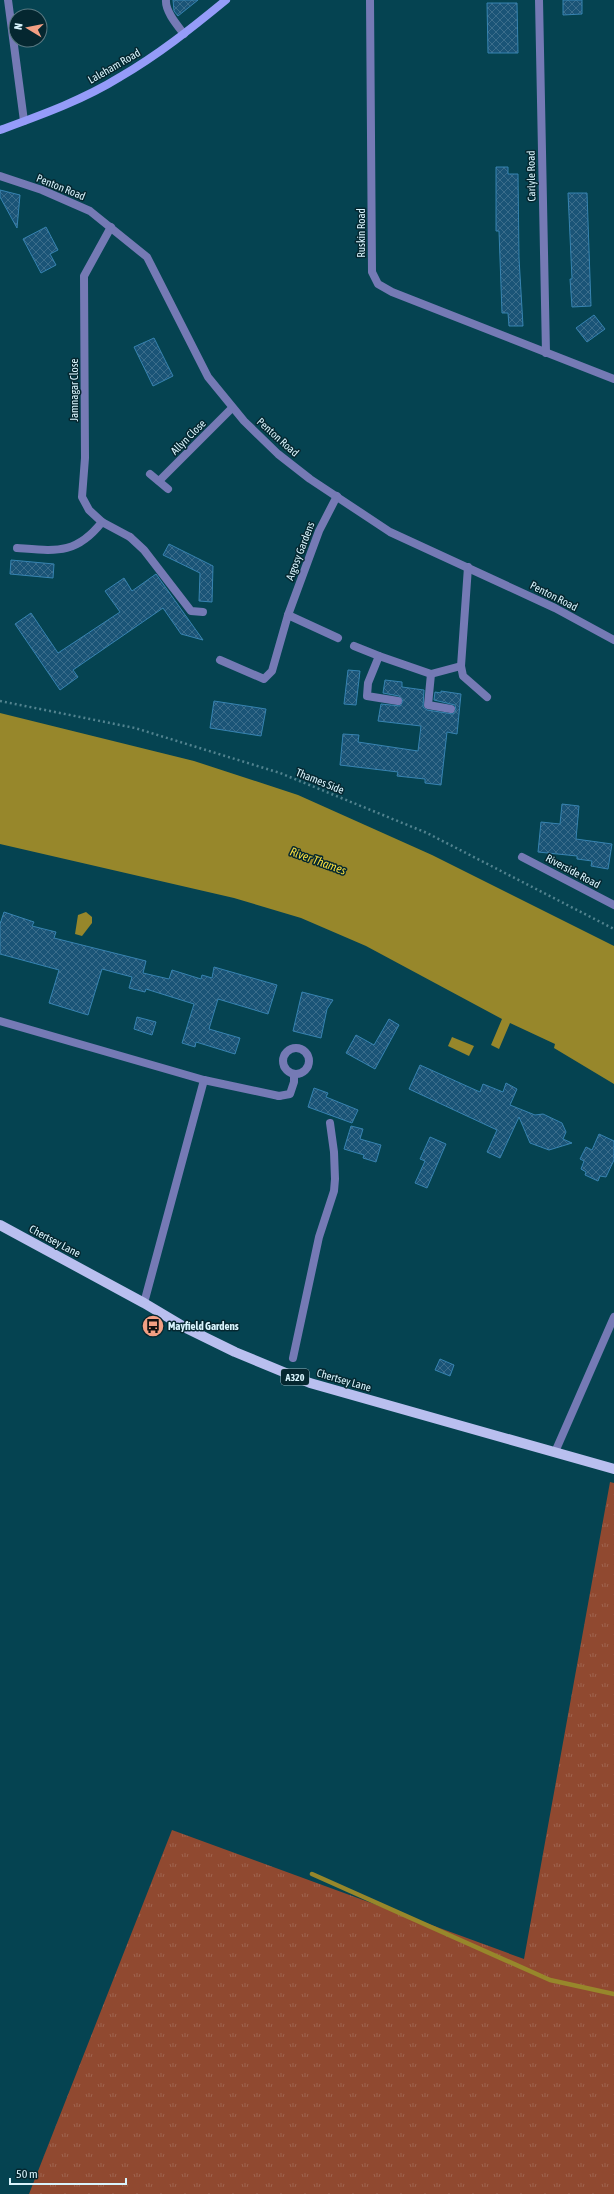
<svg xmlns="http://www.w3.org/2000/svg" width="614" height="2194" viewBox="0 0 614 2194" font-family="'Asap Condensed',sans-serif">
	<style>
		.grass { fill: url(#grass-tufts) }
		.water { fill: #97872b }
		.lines { fill: none; stroke-linecap: round; stroke-linejoin: round }
		.stream { stroke: #97872b; stroke-width: 4.5 }
		.building { fill: url(#building-cross-hatch); stroke: #3783b1 }
		.path { stroke: #52838f; stroke-width: 2.5; stroke-dasharray: 2 3; stroke-linecap: butt }
		.service { stroke: #757ab5; stroke-width: 8 }
		.minor { stroke: #757ab5; stroke-width: 8 }
		.secondary { stroke: #959cf9; stroke-width: 8 }
		.primary { stroke: #b9bfef; stroke-width: 10 }
		.labels { text-anchor: middle; stroke-width: 3; stroke-linejoin: round; paint-order: stroke }
		.shield { fill: #052730; stroke: #99b6c0; stroke-width: 1 }
		.shield-label { font-size: 10px; font-weight: bold; fill: #d9f4fd }
		.street-label { font-size: 11px; fill: #d9f4fd; stroke: #052730 }
		.poi-label { font-size: 11px; font-weight: bold; fill: #d9f4fd; stroke: #052730; text-anchor: start }
		.water-label { font-size: 12px; font-style: italic; fill: #f9de3e; stroke: #052730 }
	</style>
	<defs>
		<pattern id="grass-tufts" width="24" height="20" patternUnits="userSpaceOnUse"><rect width="24" height="20" fill="#904930"/><path d="M3 7l-1-3M5 7V3M7 7l1-3M15 17l-1-3M17 17v-4M19 17l1-3" fill="none" stroke="#9f644f"/></pattern>
		<pattern id="building-cross-hatch" width="8" height="8" patternUnits="userSpaceOnUse"><rect width="8" height="8" fill="#1a5477"/><path d="M0 0l8 8M0 8l8-8" fill="none" stroke="#3b6d8b"/></pattern>
	</defs>
	<rect width="100%" height="100%" fill="#054351"/>
	<polygon class="grass" points="610,1482 614,1483 614,2194 29,2194 172,1830 524,1959"/>
	<g class="water">
		<polygon points="0,713 194,761 298,795 432,855 614,946 614,1084 554,1048 555,1044 510,1023 499,1049 491,1045 502,1019 366,946 301,918 234,898 0,844"/>
		<polygon points="86,912 92,917 92,923 82,936 75,934 78,915"/>
		<polygon points="452,1037 474,1046 469,1056 448,1046"/>
	</g>
	<g class="lines">
		<polyline class="stream" points="312,1874 550,1980 614,1994"/>
	</g>
	<g class="building">
		<polygon points="173,0 198,0 178,16 174,11"/>
		<polygon points="563,0 582,0 582,14 563,15"/>
		<polygon points="487,3 517,3 518,53 488,53"/>
		<polygon points="496,167 508,167 508,174 518,174 519,258 523,326 509,326 508,313 502,313 499,231 496,231"/>
		<polygon points="0,190 20,195 17,228 0,197"/>
		<polygon points="568,193 587,193 591,306 572,307 570,279 572,279"/>
		<polygon points="46,227 58,250 50,254 56,265 41,273 23,239"/>
		<polygon points="594,315 605,329 587,342 576,328"/>
		<polygon points="154,338 173,376 153,386 134,347"/>
		<polygon points="169,544 213,566 212,602 199,601 200,573 163,555"/>
		<polygon points="11,560 54,564 53,578 10,574"/>
		<polygon points="156,574 203,640 181,634 163,608 73,670 78,677 60,690 15,624 31,613 58,653 120,612 105,591 124,578 132,591"/>
		<polygon points="348,670 360,671 356,705 344,704"/>
		<polygon points="385,680 402,682 402,687 424,690 423,707 427,710 453,714 456,710 455,705 434,700 435,692 441,693 441,691 461,694 457,734 447,732 441,785 425,783 425,779 397,776 398,772 340,765 343,734 359,735 358,742 418,751 421,726 378,721 381,704 400,706 403,701 399,696 383,693"/>
		<polygon points="214,701 266,709 261,736 210,728"/>
		<polygon points="562,804 579,806 576,839 612,844 608,869 591,866 592,861 577,859 577,856 538,852 541,822 560,824"/>
		<polygon points="4,912 34,922 32,926 56,932 54,938 146,961 143,973 169,979 172,970 201,979 202,975 212,978 214,967 277,985 268,1014 218,999 209,1029 240,1038 235,1054 196,1042 195,1047 182,1043 194,1004 146,989 145,992 129,988 132,977 102,969 88,1015 49,1003 59,970 0,954 0,924"/>
		<polygon points="302,992 333,1000 327,1009 321,1038 293,1031"/>
		<polygon points="137,1017 156,1022 152,1035 134,1029"/>
		<polygon points="389,1019 399,1025 375,1069 346,1053 356,1035 374,1045"/>
		<polygon points="420,1065 480,1092 483,1084 503,1092 506,1083 517,1089 510,1105 535,1115 543,1114 562,1123 566,1132 563,1139 572,1143 549,1150 530,1143 519,1117 500,1158 487,1152 497,1130 409,1089"/>
		<polygon points="314,1088 328,1093 326,1097 358,1110 352,1123 308,1107"/>
		<polygon points="351,1126 363,1129 360,1139 381,1145 376,1162 363,1158 364,1155 344,1149"/>
		<polygon points="599,1134 614,1141 614,1160 606,1177 600,1176 598,1181 585,1175 586,1172 581,1169 584,1161 580,1159 586,1147 592,1150"/>
		<polygon points="430,1137 446,1144 427,1188 415,1183 425,1161 420,1159"/>
		<polygon points="440,1359 454,1365 450,1376 435,1370"/>
	</g>
	<g class="lines">
		<polyline class="path" points="0,701 135,728 280,773 427,833 614,929"/>
		<g class="service">
			<polyline points="130,537 144,550 191,611 203,612"/>
			<path d="M17 548C56 551 76 555 102 522"/>
			<polyline points="354,646 379,656"/>
			<polyline points="220,660 264,679 272,671 288,615 338,638"/>
			<polyline points="461,666 463,676 487,697"/>
			<polyline points="431,674 428,705 451,709"/>
			<polyline points="398,701 367,696 368,683 379,656 431,674 461,666 468,567"/>
			<circle cx="296" cy="1061" r="13"/>
			<polyline points="279,1096 290,1094 294,1082 294,1074"/>
			<polyline points="293,1358 319,1237 334,1191 335,1179 334,1152 330,1123"/>
			<polyline points="555,1452 614,1317"/>
		</g>
		<g class="minor">
			<polyline points="8,0 24,121"/>
			<path d="M166 0C165 11 177 25 184 34"/>
			<polyline points="370,0 372,272 378,284 392,292 614,379"/>
			<polyline points="539,0 546,353"/>
			<polyline points="0,176 42,190 90,211 147,257 208,377 244,421 278,454 310,479 390,532 555,608 614,640"/>
			<polyline points="111,227 84,276 85,458 82,497 89,510 102,522 130,537"/>
			<polyline points="150,474 168,489"/>
			<polyline points="159,481 232,408"/>
			<polyline points="288,615 319,531 337,496"/>
			<polyline points="522,857 614,905"/>
			<polyline points="0,1021 204,1080 144,1303"/>
			<polyline points="204,1080 279,1096"/>
		</g>
		<path class="secondary" d="M0 130C41 115 83 100 120 77 158 55 192 28 226 0"/>
		<polyline class="primary" points="0,1225 144,1303 186,1328 235,1352 310,1383 614,1469"/>
	</g>
	<defs>
		<g id="bus-disc" transform="scale(1.15)"><circle r="9.5" fill="#f39f83" stroke="#052730"/><path d="M-5-6H5V4H4V6H2V4H-2V6H-4V4H-5ZM-3.5-4V0h7V-4ZM-3.5 1.2v1.5H-2V1.2ZM2 1.2v1.5H3.5V1.2Z" fill="#111"/></g>
	</defs>
	<g fill-rule="evenodd">
		<use href="#bus-disc" x="153" y="1326"/>
	</g>
	<g class="labels">
		<rect class="shield" x="281" y="1369" width="28" height="16" rx="3"/>
		<g class="shield-label">
			<text x="295" y="1381">A320</text>
		</g>
		<g class="street-label">
			<text transform="translate(114 66) rotate(-30)" y="4">Laleham Road</text>
			<text transform="translate(531 176) rotate(-91)" y="4">Carlyle Road</text>
			<text transform="translate(61 187) rotate(22)" y="4">Penton Road</text>
			<text transform="translate(361 233) rotate(-90)" y="4">Ruskin Road</text>
			<text transform="translate(74 390) rotate(-90)" y="4">Jamnagar Close</text>
			<text transform="translate(188 437) rotate(-45)" y="4">Allyn Close</text>
			<text transform="translate(278 437) rotate(42)" y="4">Penton Road</text>
			<text transform="translate(300 551) rotate(-69)" y="4">Argosy Gardens</text>
			<text transform="translate(554 596) rotate(27)" y="4">Penton Road</text>
			<text transform="translate(320 781) rotate(22)" y="4">Thames Side</text>
			<text transform="translate(573 871) rotate(28)" y="4">Riverside Road</text>
			<text transform="translate(55 1241) rotate(28)" y="4">Chertsey Lane</text>
			<text transform="translate(344 1380) rotate(16)" y="4">Chertsey Lane</text>
		</g>
		<g class="poi-label">
			<text x="168" y="1330">Mayfield Gardens</text>
		</g>
		<g class="water-label">
			<text transform="translate(318 861) rotate(20)" y="4">River Thames</text>
		</g>
	</g>
	<g transform="translate(28 28) rotate(280)"><circle r="19" fill="#052730" stroke="#5a7982"/>
	<path d="M0-3L7 15L0 10L-7 15Z" fill="#f39f83"/>
	<text y="-6" font-size="11" font-weight="bold" text-anchor="middle" fill="#d9f4fd">N</text>
	</g>
	<path d="M10 2178v6h116v-6" fill="none" stroke="#d9f4fd" stroke-width="2"/>
	<text x="16" y="2178" font-size="12" fill="#d9f4fd" stroke="#052730" stroke-width="3" paint-order="stroke">50 m</text>
</svg>
